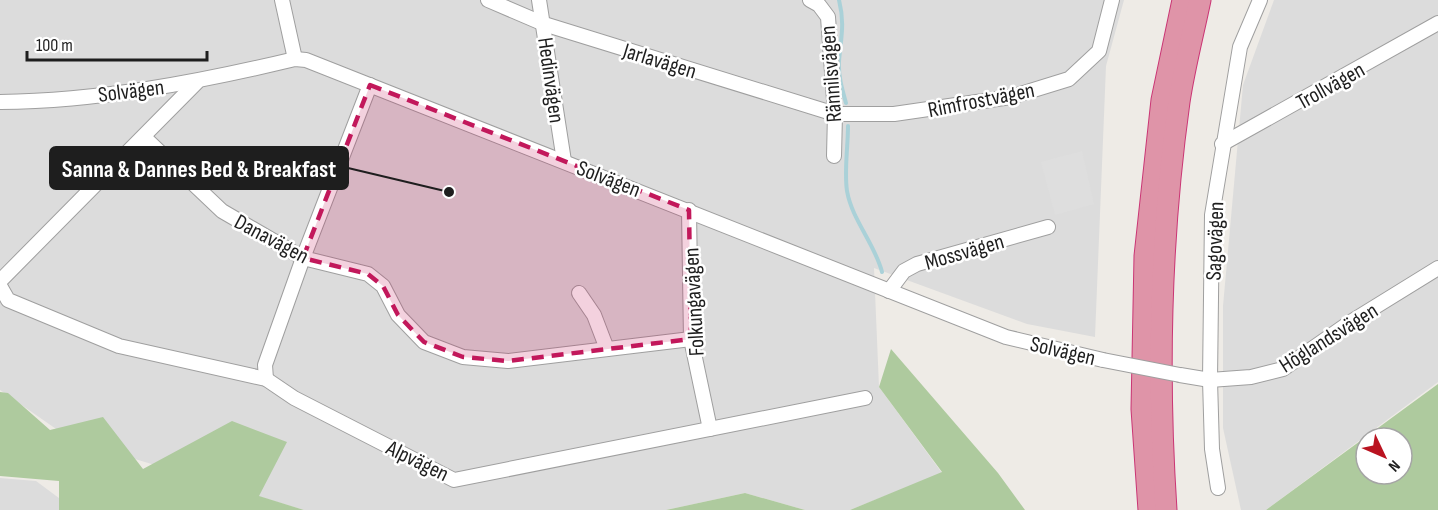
<svg xmlns="http://www.w3.org/2000/svg" width="1438" height="510" viewBox="0 0 1438 510" font-family="'Sofia Sans Condensed',sans-serif">
	<style>
		.residential { fill: #dcdcdc }
		.forest { fill: #aeca9e; fill-rule: evenodd }
		.parking { fill: #dedede }
		.lines { fill: none; stroke-linecap: round; stroke-linejoin: round }
		.stream { stroke: #aad1d8; stroke-width: 4 }
		.minor-casing { stroke: #9f9f9f; stroke-width: 16 }
		.highway-casing { stroke: #ca3574; stroke-width: 23 }
		.minor { stroke: #fff; stroke-width: 14 }
		.highway { stroke: #df94a8; stroke-width: 21 }
		.minor-bridge-casing { stroke: #9f9f9f; stroke-width: 16; stroke-linecap: butt }
		.minor-bridge { stroke: #fff; stroke-width: 14 }
		.marked { fill: #c2185b; fill-opacity: 0.2; stroke: #c2185b; stroke-width: 4.5; stroke-dasharray: 12 8; stroke-linejoin: round }
		.labels { text-anchor: middle; stroke-width: 5; stroke-linejoin: round; paint-order: stroke }
		.street-label { font-size: 22px; fill: #1e1e1e; stroke: #fff }
		.leader { fill: none; stroke: #1e1e1e; stroke-width: 2 }
		.callout-dot { fill: #1e1e1e; stroke: #fff; stroke-width: 2 }
		.callout { fill: #1e1e1e; stroke: #1e1e1e; stroke-width: 2 }
		.callout-label { font-size: 24px; text-anchor: middle; font-weight: bold; fill: #fff }
	</style>
	<rect width="100%" height="100%" fill="#eeebe6"/>
	<g class="residential">
		<polygon points="0,0 1124,0 1106,66 1095,337 1027,324 874,268 879,387 942,473 850,510 805,510 745,493 666,510 304,510 72,440 0,390"/>
		<polygon points="1274,0 1438,0 1438,382 1266,510 1241,510 1223,428 1223,306 1243,85"/>
		<polygon points="0,478 36,481 75,510 0,510"/>
	</g>
	<g class="forest">
		<polygon points="891,349 998,473 1025,510 850,510 942,472 879,387"/>
		<path d="M1438 384V510H1266ZM1366 438H1402V474H1366Z"/>
		<polygon points="0,392 8,393 50,430 103,417 143,469 232,421 287,442 259,496 304,510 59,510 59,481 0,476"/>
		<polygon points="745,493 805,510 666,510"/>
	</g>
	<polygon class="parking" points="1082,151 1094,204 1055,215 1041,162"/>
	<g class="lines">
		<g class="stream">
			<path d="M839 0C845 24 841 37 839 61 838 75 842 89 846 103"/>
			<path d="M848 126C848 147 844 171 847 191 852 220 875 244 882 272"/>
		</g>
		<g class="minor-casing">
			<g id="minor">
				<polyline points="282,0 295,59"/>
				<polyline points="488,0 544,24 835,114 894,114 1011,97 1069,79 1099,51 1112,0"/>
				<polyline points="539,0 564,161"/>
				<polyline points="810,0 819,5 828,17 835,114 834,156"/>
				<path d="M0 102C99 101 199 82 295 59L306 60 1006 337 1103 360"/>
				<polyline points="144,137 222,211 303,258 368,274 383,286 398,315 424,342 463,357 508,361 691,339"/>
				<polyline points="1222,144 1438,23"/>
				<polyline points="689,210 691,339 710,429"/>
				<polyline points="0,281 197,82"/>
				<polyline points="0,286 8,300 119,346 266,379 294,398 454,480 865,398"/>
				<polyline points="889,291 904,271 917,264 1048,227"/>
				<polyline points="579,293 594,315 607,349"/>
				<polyline points="1180,375 1210,380 1251,377 1283,369 1349,323 1438,268"/>
				<polyline points="266,379 265,365 303,258 370,85"/>
				<polyline points="1218,488 1212,449 1210,380 1212,215 1240,47 1260,0"/>
			</g>
		</g>
		<g class="highway-casing">
			<g id="highway">
				<polyline points="1149,510 1142,409 1145,256 1162,100 1183,0"/>
				<path d="M1166 510C1157 373 1160 238 1179 102 1184 68 1193 34 1200 0"/>
			</g>
		</g>
		<use href="#minor" class="minor"/>
		<use href="#highway" class="highway"/>
		<g class="minor-bridge-casing">
			<polyline id="minor-bridge" points="1103,360 1180,375"/>
		</g>
		<use href="#minor-bridge" class="minor-bridge"/>
	</g>
	<path class="marked" d="M370 85 689 210 691 339 508 361 463 357 424 342 398 315 383 286 368 274 303 258Z"/>
	<g class="labels">
		<g class="street-label">
			<text transform="translate(660 60) rotate(17)" y="8">Jarlavägen</text>
			<text transform="translate(830 74) rotate(-94)" y="8">Rännilsvägen</text>
			<text transform="translate(552 80) rotate(82)" y="8">Hedinvägen</text>
			<text transform="translate(1330 85) rotate(-29)" y="8">Trollvägen</text>
			<text transform="translate(131 90) rotate(-7)" y="8">Solvägen</text>
			<text transform="translate(981 99) rotate(-11)" y="8">Rimfrostvägen</text>
			<text transform="translate(609 178) rotate(21)" y="8">Solvägen</text>
			<text transform="translate(272 238) rotate(28)" y="8">Danavägen</text>
			<text transform="translate(1214 241) rotate(-88)" y="8">Sagovägen</text>
			<text transform="translate(964 251) rotate(-16)" y="8">Mossvägen</text>
			<text transform="translate(693 302) rotate(-93)" y="8">Folkungavägen</text>
			<text transform="translate(1328 337) rotate(-32)" y="8">Höglandsvägen</text>
			<text transform="translate(1063 350) rotate(13)" y="8">Solvägen</text>
			<text transform="translate(418 460) rotate(26)" y="8">Alpvägen</text>
		</g>
	</g>
	<path class="leader" d="M449 192L348 168"/>
	<circle class="callout-dot" cx="449" cy="192" r="6"/>
	<rect class="callout" x="50" y="147" width="298" height="42" rx="6"/>
	<g class="callout-label">
		<text x="199" y="177">Sanna &amp; Dannes Bed &amp; Breakfast</text>
	</g>
	<g transform="translate(1384 456) rotate(134)"><circle r="28" fill="#ffffff" stroke="#a5a5a5" stroke-width="1.5"/>
	<path d="M0-4.5L10 22L0 15L-10 22Z" fill="#ba1320"/>
	<text y="-9" font-size="16" font-weight="bold" text-anchor="middle" fill="#1e1e1e">N</text>
	</g>
	<path d="M27 51v9h180v-9" fill="none" stroke="#1e1e1e" stroke-width="3"/>
	<text x="36" y="51" font-size="18" fill="#1e1e1e" stroke="#ffffff" stroke-width="4.5" paint-order="stroke">100 m</text>
</svg>
